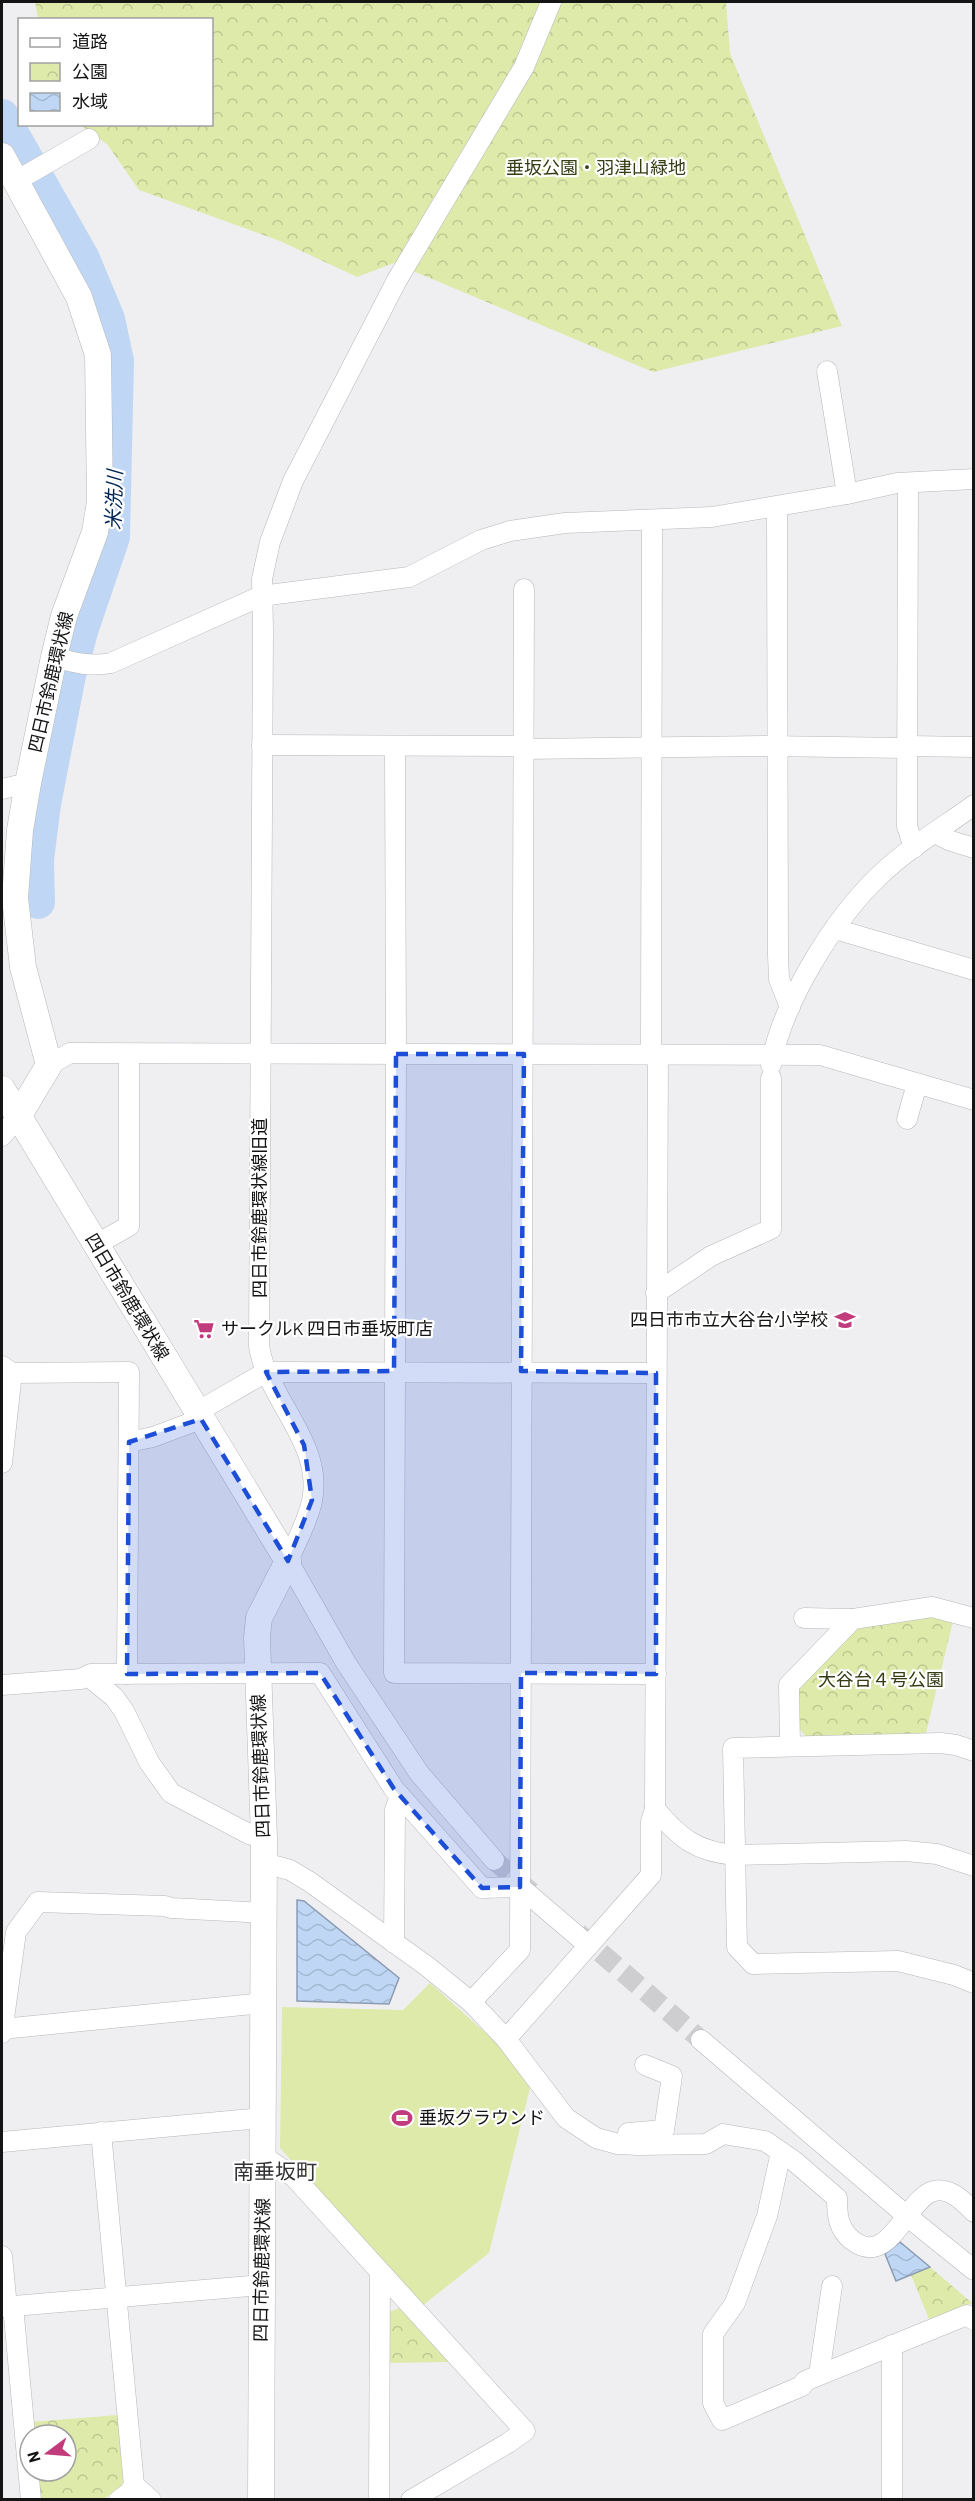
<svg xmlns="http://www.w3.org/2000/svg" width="975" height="2501" viewBox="0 0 975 2501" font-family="Barlow,'Noto Sans JP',sans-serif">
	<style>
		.grass { fill: #ddeaa9 }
		.park { fill: url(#park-crowns) }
		.water { fill: url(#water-waves); stroke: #8c9cb2; stroke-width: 1.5 }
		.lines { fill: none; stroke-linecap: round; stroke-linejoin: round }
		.river { stroke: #bfd7f5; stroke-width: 34 }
		.minor-tunnel { stroke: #ceced1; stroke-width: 20; stroke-dasharray: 20 10; stroke-linecap: butt }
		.minor-casing { stroke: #b7b7ba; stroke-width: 21 }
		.major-casing { stroke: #b7b7ba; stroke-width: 27 }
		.minor { stroke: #fff; stroke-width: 20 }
		.major { stroke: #fff; stroke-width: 26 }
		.marked { fill: #1d4ed8; fill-opacity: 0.2; stroke: #1d4ed8; stroke-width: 4.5; stroke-dasharray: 12 8; stroke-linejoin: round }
		.labels { text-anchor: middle; stroke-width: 4.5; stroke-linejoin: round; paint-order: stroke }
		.park-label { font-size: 18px; fill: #363d14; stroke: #fff }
		.street-label { font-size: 18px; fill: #141415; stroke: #fff }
		.poi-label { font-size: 18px; fill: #141415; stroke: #fff; text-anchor: start }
		.water-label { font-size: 20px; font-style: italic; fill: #002855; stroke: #fff }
		.quarter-label { font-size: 21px; fill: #323134; stroke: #fff }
	</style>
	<defs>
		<pattern id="park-crowns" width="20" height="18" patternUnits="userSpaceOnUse" patternTransform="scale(1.5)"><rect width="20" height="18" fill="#ddeaa9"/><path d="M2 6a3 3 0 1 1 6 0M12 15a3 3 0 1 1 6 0" fill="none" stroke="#bdc891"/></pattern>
		<pattern id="water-waves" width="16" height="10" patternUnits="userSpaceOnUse" patternTransform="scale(1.5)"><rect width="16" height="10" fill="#bfd7f5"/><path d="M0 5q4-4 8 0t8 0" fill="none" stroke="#a3b8d1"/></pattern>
	</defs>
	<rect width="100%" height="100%" fill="#efeff2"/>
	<polygon class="grass" points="430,1983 499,2045 530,2088 489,2253 422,2306 280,2148 282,2007 403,2010"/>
	<g class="park">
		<polygon points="35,2 726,2 730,53 842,326 653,372 394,263 357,277 280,241 139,190 107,144 80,125 212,124 212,20 38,19"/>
		<polygon points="932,1616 953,1621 926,1733 807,1738 797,1726 797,1687 858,1626"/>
		<polygon points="930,2267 972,2303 929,2319 911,2275"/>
		<polygon points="400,2308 449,2362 387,2363 386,2313"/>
		<polygon points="118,2415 123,2481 119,2490 103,2499 39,2499 36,2471 66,2471 66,2435 33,2435 31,2422"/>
	</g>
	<g class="water">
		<polygon points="297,1900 304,1901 399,1978 389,2004 297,2001"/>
		<polygon points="900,2242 930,2267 896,2281 885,2254"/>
	</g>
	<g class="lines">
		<polyline class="river" points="2,116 83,259 108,319 117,361 113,537 82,628 69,675 44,804 37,860 38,902"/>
		<g class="minor-tunnel">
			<polyline points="494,1860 531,1892"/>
			<polyline points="578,1933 701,2040"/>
		</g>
		<g class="minor-casing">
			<g id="minor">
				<polyline points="16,181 89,139"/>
				<polyline points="827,371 847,494"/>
				<polyline points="908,483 907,826 914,848"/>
				<polyline points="777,507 778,955 779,979 790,1007"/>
				<path d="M54 657C74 663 92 667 111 663L261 596 409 577 481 540 510 531 565 523 712 517 847 494 897 483 974 479"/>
				<polyline points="262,745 524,746"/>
				<polyline points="907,746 974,747"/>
				<polyline points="395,747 396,1054 394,1673 656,1674"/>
				<polyline points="524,749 765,746 907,748"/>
				<polyline points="2,789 28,783"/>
				<polyline points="935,833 951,841 974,848"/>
				<polyline points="835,929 974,970"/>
				<polyline points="651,1054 652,520"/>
				<path d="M658 1054 655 1809C680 1838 696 1852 736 1855L906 1851 937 1854 974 1866"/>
				<polyline points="49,1065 70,1053 820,1055 974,1100"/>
				<path d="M771 1065C782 1003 833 920 879 876 907 849 942 828 974 805"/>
				<polyline points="907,1119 917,1084"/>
				<polyline points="2,1136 19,1115"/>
				<polyline points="95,1245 129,1226 129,1054"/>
				<polyline points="656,1293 711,1256 771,1229 771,1078"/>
				<polyline points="2,1366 12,1373 129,1372 127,1674"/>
				<polyline points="197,1412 266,1372 656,1373"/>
				<polyline points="129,1442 153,1437 201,1419"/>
				<polyline points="2,1463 12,1373"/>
				<polyline points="804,1618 853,1619"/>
				<polyline points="88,1676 114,1697 124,1711 149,1762 171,1793 249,1834 264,1839"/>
				<polyline points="2,1685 81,1679 91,1674 320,1673 394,1789 482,1888 520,1887 588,1945"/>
				<polyline points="790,1746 789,1685 853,1619 932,1607 974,1618"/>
				<polyline points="974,1751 956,1745 941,1743 733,1748 737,1947 753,1964 898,1961 954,1975 974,1983"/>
				<path d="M494 1860 419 1773 346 1663 288 1561C296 1542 308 1521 312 1501 324 1443 267 1399 259 1346L263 631 262 579 270 542 293 481 397 280 524 67 551 2"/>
				<path d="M264 1863 290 1870 310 1882 428 1967 471 2002 506 2039 566 2118 596 2138 618 2144 638 2145 706 2144 723 2134 765 2141 794 2161 837 2198C837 2215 838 2229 852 2240 890 2270 907 2197 934 2191 950 2187 964 2202 974 2212"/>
				<polyline points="394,1943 395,1810 400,1796"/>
				<polyline points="471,2002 520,1950 524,589"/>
				<polyline points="2,2029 263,2003"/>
				<polyline points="2,2033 16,1932 38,1902 165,1906 171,1908 264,1913"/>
				<polyline points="506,2039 651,1875 651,1822 655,1809"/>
				<polyline points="701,2040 907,2216 974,2270"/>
				<polyline points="101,2132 134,2485 129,2493 119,2500"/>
				<polyline points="628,2136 628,2133 664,2130 672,2076 645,2065"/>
				<polyline points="2,2142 262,2118"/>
				<polyline points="781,2152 767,2216 735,2303 713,2334 713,2403 722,2420 802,2386 805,2381 967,2315 974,2320"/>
				<polyline points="263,2156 294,2177 525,2431 508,2443 411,2500"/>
				<polyline points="2,2256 7,2307"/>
				<polyline points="13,2306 31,2500"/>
				<polyline points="2,2307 261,2285"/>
				<polyline points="819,2375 832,2286"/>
				<polyline points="134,2485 151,2500"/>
				<polyline points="379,2500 380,2273"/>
				<polyline points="892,2500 892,2345"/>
			</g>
		</g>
		<g class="major-casing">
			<g id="major">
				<polyline points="2,156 79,297 98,355 100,502 95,532 64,616 54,657 28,783 20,830 15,898 23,967 49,1065 19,1115"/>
				<polyline points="2,1089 288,1561 259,1618 257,1637 264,1839 261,2500"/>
			</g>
		</g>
		<use href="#minor" class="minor"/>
		<use href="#major" class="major"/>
	</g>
	<path class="marked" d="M396 1054H524L521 1371 656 1373V1674L521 1673 520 1887 482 1888 394 1789 320 1673 127 1674 129 1442 201 1419 288 1561 312 1500 304 1445 266 1372 394 1371Z"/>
	<defs>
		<g id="school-bare" transform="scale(1.62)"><path d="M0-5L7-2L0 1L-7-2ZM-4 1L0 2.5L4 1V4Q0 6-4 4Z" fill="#c23c7d" stroke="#fff" stroke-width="2.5" paint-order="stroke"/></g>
		<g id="supermarket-bare" transform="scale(1.62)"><path d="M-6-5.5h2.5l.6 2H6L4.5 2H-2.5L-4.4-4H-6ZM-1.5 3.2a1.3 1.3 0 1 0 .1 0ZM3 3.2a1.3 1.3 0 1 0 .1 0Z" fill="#c23c7d" stroke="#fff" stroke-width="2.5" paint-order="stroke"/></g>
		<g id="stadium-bare" transform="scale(1.62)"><path d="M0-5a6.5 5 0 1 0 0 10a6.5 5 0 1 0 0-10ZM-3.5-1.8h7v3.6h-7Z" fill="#c23c7d" stroke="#fff" stroke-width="2.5" paint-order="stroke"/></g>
	</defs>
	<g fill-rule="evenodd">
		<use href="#school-bare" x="845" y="1320"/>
		<use href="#supermarket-bare" x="204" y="1329"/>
		<use href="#stadium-bare" x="402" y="2118"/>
	</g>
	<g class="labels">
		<g class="park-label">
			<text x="596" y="174">垂坂公園・羽津山緑地</text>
			<text x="881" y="1686">大谷台４号公園</text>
		</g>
		<g class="street-label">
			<text transform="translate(51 682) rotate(-77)" y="6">四日市鈴鹿環状線</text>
			<text transform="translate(260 1208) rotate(-90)" y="6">四日市鈴鹿環状線旧道</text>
			<text transform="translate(127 1297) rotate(59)" y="6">四日市鈴鹿環状線</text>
			<text transform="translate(261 1766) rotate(-92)" y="6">四日市鈴鹿環状線</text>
			<text transform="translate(262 2270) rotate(-89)" y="6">四日市鈴鹿環状線</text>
		</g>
		<g class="poi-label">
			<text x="828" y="1326" text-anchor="end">四日市市立大谷台小学校</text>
			<text x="221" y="1335">サークルK 四日市垂坂町店</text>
			<text x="419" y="2124">垂坂グラウンド</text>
		</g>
		<g class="water-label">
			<text transform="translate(114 500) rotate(-88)" y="7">米洗川</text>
		</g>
		<g class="quarter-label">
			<text x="275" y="2179">南垂坂町</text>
		</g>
	</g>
	<rect width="975" height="2501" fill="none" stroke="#141415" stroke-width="6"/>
	<rect x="18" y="18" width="195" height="108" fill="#ffffff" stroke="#a1a1a1" stroke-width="1.5"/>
	<rect x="30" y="38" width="30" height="9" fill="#ffffff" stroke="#a1a1a1" stroke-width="1.5"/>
	<text x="72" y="48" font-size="18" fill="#141415">道路</text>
	<rect x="30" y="63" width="30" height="18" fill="url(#park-crowns)" stroke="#a1a1a1" stroke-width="1.5"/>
	<text x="72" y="78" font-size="18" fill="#141415">公園</text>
	<rect x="30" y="93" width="30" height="18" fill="url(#water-waves)" stroke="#a1a1a1" stroke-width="1.5"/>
	<text x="72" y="108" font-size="18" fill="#141415">水域</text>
	<g transform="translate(48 2453) rotate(254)"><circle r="28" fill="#ffffff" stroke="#a1a1a1" stroke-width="1.5"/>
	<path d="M0-4.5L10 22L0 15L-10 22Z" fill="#c23c7d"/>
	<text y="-9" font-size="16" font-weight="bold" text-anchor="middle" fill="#141415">N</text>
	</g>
</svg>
